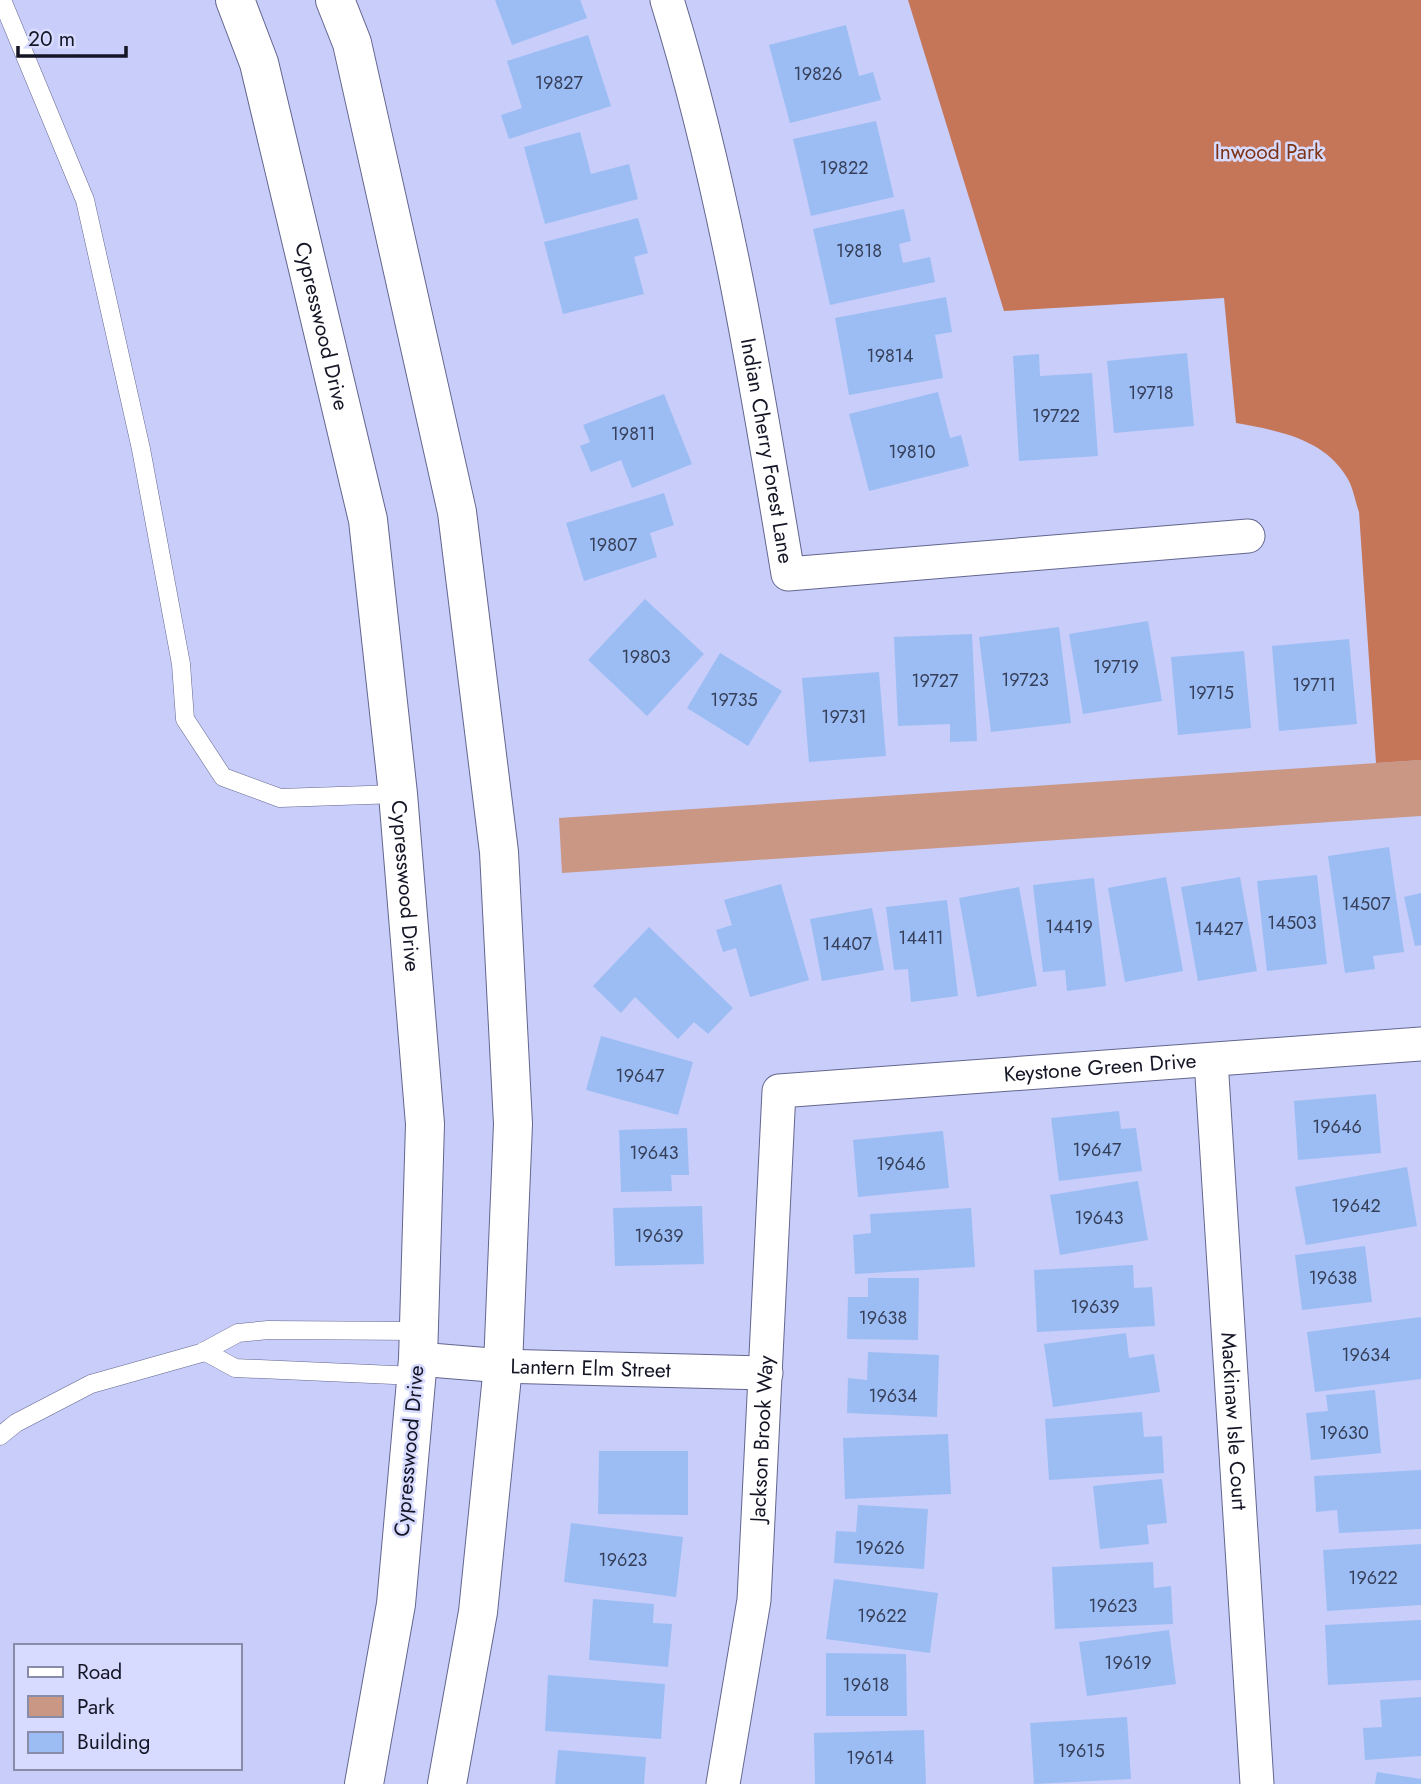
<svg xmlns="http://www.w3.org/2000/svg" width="1421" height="1784" viewBox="0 0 1421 1784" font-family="Jost,sans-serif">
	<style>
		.green { fill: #ca9785 }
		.forest { fill: #c67658 }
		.building { fill: #9cbdf4 }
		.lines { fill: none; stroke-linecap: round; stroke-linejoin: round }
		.lane-casing { stroke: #63668e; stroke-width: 19 }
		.street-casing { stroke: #63668e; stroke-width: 35 }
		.secondary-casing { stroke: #63668e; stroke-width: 40 }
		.lane { stroke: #fff; stroke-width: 18 }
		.street { stroke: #fff; stroke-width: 33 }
		.secondary { stroke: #fff; stroke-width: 38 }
		.labels { text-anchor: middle; stroke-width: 5; stroke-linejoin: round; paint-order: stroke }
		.number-label { font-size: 18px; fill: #363f59 }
		.park-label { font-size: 21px; fill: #7d3315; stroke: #d7dbff }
		.street-label { font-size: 21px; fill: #141525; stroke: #d7dbff }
	</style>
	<rect width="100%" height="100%" fill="#c8cdfa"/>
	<polygon class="green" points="1421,760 1421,816 562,873 559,818"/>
	<path class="forest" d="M908 0H1421V760L1376 763 1359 512C1355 501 1353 486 1346 476 1323 438 1275 430 1236 423L1224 298 1004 311Z"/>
	<g class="building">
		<polygon points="495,0 580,0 587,18 512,45"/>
		<polygon points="846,25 859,76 873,72 881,100 790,123 769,45"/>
		<polygon points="588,35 611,106 509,139 501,115 522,108 507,61"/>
		<polygon points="876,121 894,197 811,216 793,139"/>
		<polygon points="580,132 591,174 629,164 638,199 545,224 524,147"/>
		<polygon points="904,209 911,241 899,244 903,263 930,257 935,282 830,305 813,229"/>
		<polygon points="638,218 648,253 634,257 644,294 563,314 544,242"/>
		<polygon points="946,297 952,332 935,335 943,378 849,395 835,318"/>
		<polygon points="1187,353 1194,426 1114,433 1107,361"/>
		<polygon points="1039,354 1040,376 1092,373 1098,456 1019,461 1013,356"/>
		<polygon points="938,392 950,438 961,435 969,466 869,491 849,414"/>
		<polygon points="664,394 692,464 632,488 621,460 591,472 580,446 590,442 583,425"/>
		<polygon points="664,493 674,525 650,533 657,557 584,581 566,523"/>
		<polygon points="645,599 704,654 647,716 588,660"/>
		<polygon points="1148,621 1162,701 1083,714 1069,634"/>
		<polygon points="1059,627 1071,723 991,732 979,637"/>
		<polygon points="972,634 977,741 950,742 950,724 898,726 894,637"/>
		<polygon points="1349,639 1357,724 1279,731 1272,646"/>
		<polygon points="1244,651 1251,728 1178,735 1171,657"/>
		<polygon points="720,653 782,691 748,746 687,708"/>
		<polygon points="879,672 886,756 809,762 802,678"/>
		<polygon points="1389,847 1404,952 1373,956 1375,969 1345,973 1328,856"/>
		<polygon points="1317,875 1327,964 1267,971 1257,881"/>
		<polygon points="1166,877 1183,971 1125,982 1108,888"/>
		<polygon points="1240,877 1257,971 1198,981 1181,887"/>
		<polygon points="1094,878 1106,986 1067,991 1065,970 1043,972 1033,885"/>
		<polygon points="781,884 809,980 750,997 736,948 723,952 716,930 732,925 724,900"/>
		<polygon points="1019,887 1037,986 977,997 959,898"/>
		<polygon points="1421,893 1421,945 1415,946 1404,897"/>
		<polygon points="947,900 958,996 911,1002 908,969 894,970 886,907"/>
		<polygon points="872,908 884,970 822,981 810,919"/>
		<polygon points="649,927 733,1008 708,1034 694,1022 678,1039 635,997 621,1013 593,986"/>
		<polygon points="601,1036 693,1062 678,1115 586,1090"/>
		<polygon points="1376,1094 1381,1153 1298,1160 1294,1101"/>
		<polygon points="1119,1111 1121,1129 1136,1128 1142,1171 1059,1181 1051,1118"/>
		<polygon points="687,1128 689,1175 671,1175 672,1191 621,1192 619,1130"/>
		<polygon points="943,1131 949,1188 858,1197 853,1140"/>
		<polygon points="1407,1167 1417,1226 1306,1245 1295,1187"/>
		<polygon points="1138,1181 1148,1240 1060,1255 1050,1195"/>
		<polygon points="702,1206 704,1264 615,1266 613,1208"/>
		<polygon points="971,1208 975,1267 855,1274 853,1235 871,1233 870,1214"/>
		<polygon points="1365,1246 1372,1302 1302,1310 1295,1255"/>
		<polygon points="1133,1265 1134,1288 1152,1287 1155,1326 1037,1332 1034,1270"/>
		<polygon points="868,1278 919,1278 918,1340 847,1339 848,1297 868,1297"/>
		<polygon points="1421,1317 1421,1379 1315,1392 1307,1332"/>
		<polygon points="1126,1333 1129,1358 1154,1354 1160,1392 1053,1407 1044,1344"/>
		<polygon points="868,1352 939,1355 937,1417 847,1413 848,1378 867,1380"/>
		<polygon points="1375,1390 1381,1453 1311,1460 1306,1413 1328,1411 1326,1395"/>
		<polygon points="1142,1412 1144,1437 1162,1436 1164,1473 1049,1480 1045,1419"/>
		<polygon points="948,1434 951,1494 845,1499 843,1438"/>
		<polygon points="599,1451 688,1451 688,1515 598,1514"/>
		<polygon points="1421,1470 1421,1529 1339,1533 1337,1510 1316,1512 1314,1476"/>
		<polygon points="1162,1479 1167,1523 1147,1525 1149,1544 1100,1549 1093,1486"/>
		<polygon points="858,1505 928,1509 924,1569 834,1563 836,1531 856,1532"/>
		<polygon points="571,1523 683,1537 676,1597 564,1582"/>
		<polygon points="1421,1544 1421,1605 1327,1611 1323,1550"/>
		<polygon points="1153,1562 1154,1588 1171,1586 1173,1624 1055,1629 1052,1567"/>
		<polygon points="834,1579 938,1593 930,1653 826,1639"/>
		<polygon points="593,1599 654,1604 653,1623 672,1624 668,1667 589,1660"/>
		<polygon points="1421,1620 1421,1680 1328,1685 1325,1625"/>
		<polygon points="1169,1630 1176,1684 1087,1696 1079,1642"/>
		<polygon points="826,1653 906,1654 907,1716 826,1716"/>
		<polygon points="548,1675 665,1684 661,1739 545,1731"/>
		<polygon points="1421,1697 1421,1756 1365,1760 1363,1728 1382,1727 1380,1700"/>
		<polygon points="1127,1717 1131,1779 1034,1784 1030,1723"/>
		<polygon points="924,1730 926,1784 815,1784 814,1733"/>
		<polygon points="558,1750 646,1757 644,1784 555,1784"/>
		<polygon points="1377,1772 1421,1779 1421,1784 1375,1784"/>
	</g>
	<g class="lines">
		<g class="lane-casing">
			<g id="lane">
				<polyline points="2,0 85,200 141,449 181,664 185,719 223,777 280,798 398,794"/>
				<polyline points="204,1351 235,1368 416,1376"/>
				<polyline points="0,1436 16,1423 91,1384 201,1353 238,1333 268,1330 419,1331"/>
			</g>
		</g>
		<g class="street-casing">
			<g id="street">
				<path id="s1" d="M667 0C725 187 756 381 788 574L1248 536"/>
				<path id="s2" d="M1211 1060 1257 1784"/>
				<path id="s3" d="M418 1359 503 1366 766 1373"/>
				<path id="s4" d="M723 1784 754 1600 779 1091 1421 1044"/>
			</g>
		</g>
		<g class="secondary-casing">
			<g id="secondary">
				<path id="s5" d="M235 0 259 63 368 520 398 794 425 1124 418 1359 396 1604 364 1784"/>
				<polyline points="335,0 352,43 457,512 499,852 513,1124 503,1366 478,1612 447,1784"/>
			</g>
		</g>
		<use href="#lane" class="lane"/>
		<use href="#street" class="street"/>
		<use href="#secondary" class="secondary"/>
	</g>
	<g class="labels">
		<g class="number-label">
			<text x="818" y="80">19826</text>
			<text x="559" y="89">19827</text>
			<text x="844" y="174">19822</text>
			<text x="859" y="257">19818</text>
			<text x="890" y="362">19814</text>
			<text x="1151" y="399">19718</text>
			<text x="1056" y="422">19722</text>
			<text x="633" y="440">19811</text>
			<text x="912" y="458">19810</text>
			<text x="613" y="551">19807</text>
			<text x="646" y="663">19803</text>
			<text x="1116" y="673">19719</text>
			<text x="1025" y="686">19723</text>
			<text x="935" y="687">19727</text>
			<text x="1314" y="691">19711</text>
			<text x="1211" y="699">19715</text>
			<text x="734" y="706">19735</text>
			<text x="844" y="723">19731</text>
			<text x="1366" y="910">14507</text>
			<text x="1292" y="929">14503</text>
			<text x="1069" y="933">14419</text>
			<text x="1219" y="935">14427</text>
			<text x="921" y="944">14411</text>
			<text x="847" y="950">14407</text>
			<text x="640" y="1082">19647</text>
			<text x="1337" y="1133">19646</text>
			<text x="1097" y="1156">19647</text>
			<text x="654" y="1159">19643</text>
			<text x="901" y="1170">19646</text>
			<text x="1356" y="1212">19642</text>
			<text x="1099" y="1224">19643</text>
			<text x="659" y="1242">19639</text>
			<text x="1333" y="1284">19638</text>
			<text x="1095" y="1313">19639</text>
			<text x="883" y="1324">19638</text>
			<text x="1366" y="1361">19634</text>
			<text x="893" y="1402">19634</text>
			<text x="1344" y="1439">19630</text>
			<text x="880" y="1554">19626</text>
			<text x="623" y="1566">19623</text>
			<text x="1373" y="1584">19622</text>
			<text x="1113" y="1612">19623</text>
			<text x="882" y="1622">19622</text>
			<text x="1128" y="1669">19619</text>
			<text x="866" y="1691">19618</text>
			<text x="1081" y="1757">19615</text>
			<text x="870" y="1764">19614</text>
		</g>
		<g class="park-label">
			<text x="1269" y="159">Inwood Park</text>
		</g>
		<g class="street-label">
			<text dy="7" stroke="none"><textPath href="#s5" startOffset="338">Cypresswood Drive</textPath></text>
			<text dy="7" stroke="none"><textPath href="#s1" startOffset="462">Indian Cherry Forest Lane</textPath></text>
			<text dy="7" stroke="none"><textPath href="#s5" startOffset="905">Cypresswood Drive</textPath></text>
			<text dy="7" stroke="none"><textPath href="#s4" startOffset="1018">Keystone Green Drive</textPath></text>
			<text dy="7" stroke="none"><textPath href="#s3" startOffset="173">Lantern Elm Street</textPath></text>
			<text dy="7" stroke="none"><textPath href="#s2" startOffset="362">Mackinaw Isle Court</textPath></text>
			<text dy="7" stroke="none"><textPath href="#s4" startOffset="348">Jackson Brook Way</textPath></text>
			<text transform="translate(409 1451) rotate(-85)" y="7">Cypresswood Drive</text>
		</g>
	</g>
	<rect x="14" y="1644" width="228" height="126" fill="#d7dbff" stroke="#898ca8" stroke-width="2"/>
	<rect x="28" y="1667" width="35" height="10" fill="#ffffff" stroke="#898ca8" stroke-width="2"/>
	<text x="77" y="1679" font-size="21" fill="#141525">Road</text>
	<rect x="28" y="1696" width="35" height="21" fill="#ca9785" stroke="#898ca8" stroke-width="2"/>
	<text x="77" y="1714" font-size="21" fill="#141525">Park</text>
	<rect x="28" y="1732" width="35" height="21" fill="#9cbdf4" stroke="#898ca8" stroke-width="2"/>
	<text x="77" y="1749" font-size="21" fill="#141525">Building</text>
	<path d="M18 46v10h108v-10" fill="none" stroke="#141525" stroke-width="3.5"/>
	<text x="28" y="46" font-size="21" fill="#141525" stroke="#d7dbff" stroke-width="5" paint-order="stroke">20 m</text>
</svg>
